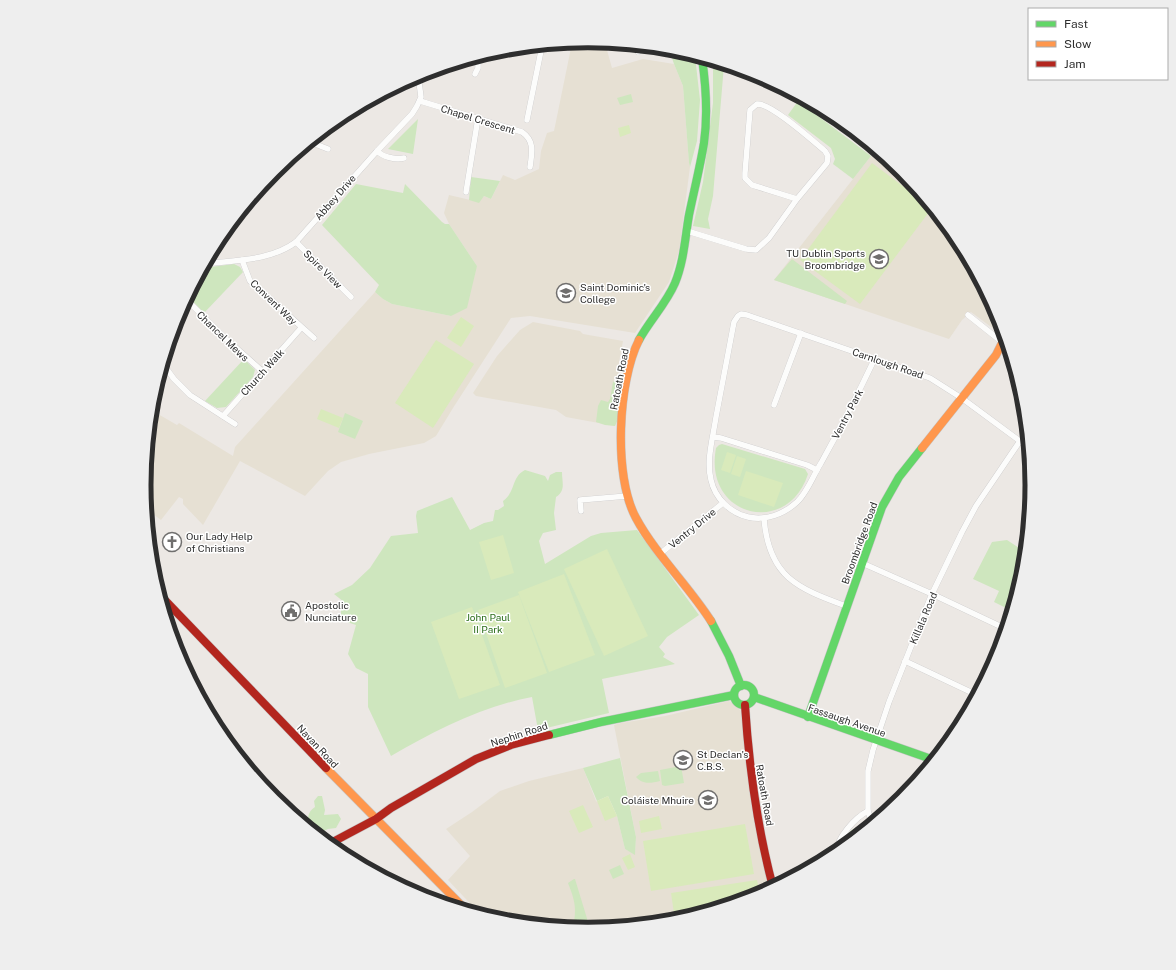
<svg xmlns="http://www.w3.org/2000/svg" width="1176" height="970" viewBox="0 0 1176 970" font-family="'Public Sans',sans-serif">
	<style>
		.education { fill: #e6e0d3 }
		.green { fill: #cee6be }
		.pitch { fill: #d9eabb }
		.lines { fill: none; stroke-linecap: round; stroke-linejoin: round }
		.street-casing { stroke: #c5c4c5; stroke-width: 6 }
		.fast-casing { stroke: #c5c4c5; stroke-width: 9 }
		.slow-casing { stroke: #c5c4c5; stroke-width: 9 }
		.jam-casing { stroke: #c5c4c5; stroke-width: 9 }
		.street { stroke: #fcfcfb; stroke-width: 5.5 }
		.fast { stroke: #63d668; stroke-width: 8 }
		.slow { stroke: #ff974d; stroke-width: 8 }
		.jam { stroke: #b3261e; stroke-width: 8 }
		.labels { text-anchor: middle; stroke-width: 3; stroke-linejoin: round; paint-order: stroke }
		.street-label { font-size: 10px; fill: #2e2e2e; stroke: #fff }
		.poi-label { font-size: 10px; fill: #2e2e2e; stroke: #fff; text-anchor: start }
		.park-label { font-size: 10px; fill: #2c6e1b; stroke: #fff }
		.rim { fill: none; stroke: #2e2e2e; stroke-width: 5 }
	</style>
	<rect width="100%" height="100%" fill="#ece8e4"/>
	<g class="education">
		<polygon points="588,41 605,43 612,68 643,59 674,64 683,86 689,163 690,167 679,251 669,282 635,333 530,316 511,318 453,408 436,436 424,443 369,454 341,462 328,471 305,496 240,461 203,525 183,504 183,499 179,497 161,520 146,509 144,485 152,400 161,407 158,414 177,425 179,423 233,456 235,447 375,292 383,299 392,304 451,316 477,266 449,224 444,213 449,195 479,202 484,196 491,199 503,175 515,180 539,169 541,151 547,133 554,131 572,43"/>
		<polygon points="871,156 916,188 957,239 998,315 1001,326 998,329 994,329 971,312 962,320 949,339 774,280"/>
		<polygon points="533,322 580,331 583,334 623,341 619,362 618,379 621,382 615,426 566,417 556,410 476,396 473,393 497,356 520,330"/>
		<polygon points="729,701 736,706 741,711 746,763 753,817 769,889 758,895 674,921 588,929 501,920 480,914 448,880 470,856 446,829 472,812 500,791 529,781 583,768 596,801 617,816 625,849 635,854 636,837 614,725 621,723 665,716"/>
	</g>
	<g class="green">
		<polygon points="669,49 695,56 700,100 697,141 690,167 689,163 683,86 674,64"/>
		<polygon points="713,61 724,65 713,196 708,219 710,229 693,226 703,182 713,103"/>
		<polygon points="631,94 633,102 620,105 617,98"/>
		<polygon points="798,101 871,156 853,179 833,164 835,159 831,148 788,115"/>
		<polygon points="418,119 413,154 388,149"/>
		<polygon points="471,177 500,181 491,199 484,196 479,203 469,200"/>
		<polygon points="356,184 403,193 405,184 442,222 445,224 449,224 477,266 467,308 451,316 392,304 383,299 375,292 379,285 322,225"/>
		<polygon points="792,259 847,301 845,304 774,280"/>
		<polygon points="234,264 240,267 243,272 204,313 188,296 203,268"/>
		<polygon points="244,359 255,370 253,377 226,407 217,408 205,401"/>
		<polygon points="618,379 621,382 619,417 615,426 605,425 596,422 598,406 601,400 608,402 610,399 613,382"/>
		<polygon points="345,413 363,421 355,439 338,432"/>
		<path d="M722 444 805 469 808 474C788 537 703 518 716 448L719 445Z"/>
		<path d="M525 470 545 476 548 481 550 475 556 472H562C562 483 566 490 556 497L554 513 556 530 543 533 539 541 545 564 591 536 601 533 637 530 699 615 667 637 659 647 665 654 663 657 675 664 602 679 609 713 538 730 532 697C483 706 434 731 391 756L368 707V674L356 668 348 654 356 625 341 620V607L344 602 334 594 352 585 370 568 391 536 418 533 416 516 417 511 452 497 470 530 484 523 493 521 495 510H498L504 506 503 501C516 492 511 477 525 470Z"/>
		<polygon points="1007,540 1025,552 1023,572 1012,611 994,602 999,591 973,579 992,542"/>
		<polygon points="620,758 636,837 635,855 625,849 617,816 608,796 597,801 583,768"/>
		<polygon points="681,766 684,783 665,786 662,785 660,770"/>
		<path d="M658 771 660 781C651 783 643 785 636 777L641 773Z"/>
		<path d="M318 796H322L325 810 324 815 338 814 341 819 336 828 328 829 317 834 308 827C308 818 307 812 315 807L314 801Z"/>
		<path d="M863 825 867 828 841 849C842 837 852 827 863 825Z"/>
		<polygon points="620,865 624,874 613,879 609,870"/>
		<path d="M574 879H575L589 925 593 924V926L588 929 573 928C577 908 575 901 568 883Z"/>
	</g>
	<g class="pitch">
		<polygon points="629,125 631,133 620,137 618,128"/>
		<polygon points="872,163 932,208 860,304 800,260"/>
		<polygon points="461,317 474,326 461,347 447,338"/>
		<polygon points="436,340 474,364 433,428 395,403"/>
		<polygon points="321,409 343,418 339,428 317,419"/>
		<polygon points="727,452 736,455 730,473 721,470"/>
		<polygon points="737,456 746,459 740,477 731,474"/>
		<polygon points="746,471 783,483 774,507 738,495"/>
		<polygon points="503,535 514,573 491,580 479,542"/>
		<polygon points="607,549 648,636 604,656 564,569"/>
		<polygon points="564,574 595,655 549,672 518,592"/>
		<polygon points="519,595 547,673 505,688 478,610"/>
		<polygon points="472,607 500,685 459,699 431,622"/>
		<polygon points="608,796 617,816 605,821 597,801"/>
		<polygon points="583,805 593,827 579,833 569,811"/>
		<polygon points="659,816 662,829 641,833 639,821"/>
		<polygon points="745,824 754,874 651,891 643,841"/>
		<polygon points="630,854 635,867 628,870 622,858"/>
		<polygon points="757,880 760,894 758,895 675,920 671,893"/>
	</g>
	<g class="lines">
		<g class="street-casing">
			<g id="street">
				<polyline points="636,46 638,52"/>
				<polyline points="475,74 478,68 478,57"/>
				<path d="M420 101 522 132C535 141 532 153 530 167"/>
				<polyline points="364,103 368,105"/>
				<polyline points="527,120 542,46"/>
				<polyline points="310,142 328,149"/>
				<path d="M377 151C383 157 395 160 404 158"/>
				<polyline points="466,192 478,118"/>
				<path d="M687 231 746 249 756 250 769 238 797 199 827 163 828 156 825 151C812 140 771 103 757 104L750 110 745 173V178L752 185 797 199"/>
				<polyline points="296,242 351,297"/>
				<polyline points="242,260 250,281 314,338"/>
				<path d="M205 264C236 260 270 261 296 242L377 151 412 114 417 106 421 97 419 82 417 76"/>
				<polyline points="186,299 224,337 262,371"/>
				<polyline points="968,315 1007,346"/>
				<path d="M875 358C858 394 840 429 821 463 814 474 807 493 797 502 784 514 766 521 748 517 730 513 715 498 711 480 706 461 713 437 716 417 722 386 728 354 734 322L738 316 741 314 747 315 930 378 963 399 1028 447"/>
				<polyline points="163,364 174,379 190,395 235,424"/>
				<polyline points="774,405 801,333"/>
				<polyline points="223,416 301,328"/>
				<polyline points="713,437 721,438 807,465 817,470"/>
				<polyline points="581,511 580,500 627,496"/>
				<path d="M764 519C769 577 797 588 846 606"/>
				<polyline points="661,553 723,503"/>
				<polyline points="862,563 932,594 1006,629"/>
				<polyline points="905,661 977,695"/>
				<polyline points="872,824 868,811 868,771 873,750 889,702 931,596 962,532 976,506 1020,441"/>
				<path d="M837 852C836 838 856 817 868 811"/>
			</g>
		</g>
		<g class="fast-casing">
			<g id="fast">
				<path d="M639 340C650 320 666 304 675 283 684 261 685 238 689 215 694 191 700 167 704 143 708 115 706 86 702 58"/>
				<polyline points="711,621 729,656 741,686"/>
				<circle cx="744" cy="695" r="10"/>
				<polyline points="754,697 934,760"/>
				<polyline points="808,717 882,507 899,477 922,448"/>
				<polyline points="549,735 601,722 734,695"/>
			</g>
		</g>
		<g class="slow-casing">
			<g id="slow">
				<path d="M639 340C618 381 613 476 636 518 656 555 688 585 711 621"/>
				<polyline points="922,448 996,355 1005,337"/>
				<polyline points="326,768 465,909"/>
			</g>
		</g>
		<g class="jam-casing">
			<g id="jam">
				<polyline points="160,595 326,768"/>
				<path d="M745 705C749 767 757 827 773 887"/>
				<polyline points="329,844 376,819 391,808 476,759 511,745 549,735"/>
			</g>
		</g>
		<use href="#street" class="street"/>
		<use href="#fast" class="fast"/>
		<use href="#slow" class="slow"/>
		<use href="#jam" class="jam"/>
	</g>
	<defs>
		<g id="university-ring" transform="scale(1)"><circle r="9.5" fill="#fff" stroke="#706f6e" stroke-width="1.5"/><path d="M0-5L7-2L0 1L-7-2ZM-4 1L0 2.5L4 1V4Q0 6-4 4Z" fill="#706f6e"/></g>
		<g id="school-ring" transform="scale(1)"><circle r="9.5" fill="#fff" stroke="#706f6e" stroke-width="1.5"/><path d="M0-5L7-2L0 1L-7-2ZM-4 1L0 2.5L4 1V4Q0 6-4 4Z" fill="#706f6e"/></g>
		<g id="church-ring" transform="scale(1)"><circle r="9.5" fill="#fff" stroke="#706f6e" stroke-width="1.5"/><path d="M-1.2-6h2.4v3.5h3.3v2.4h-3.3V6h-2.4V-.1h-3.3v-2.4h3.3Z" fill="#706f6e"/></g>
		<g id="civic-ring" transform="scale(1)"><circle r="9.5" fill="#fff" stroke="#706f6e" stroke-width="1.5"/><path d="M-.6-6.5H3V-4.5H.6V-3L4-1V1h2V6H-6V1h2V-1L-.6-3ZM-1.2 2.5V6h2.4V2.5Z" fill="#706f6e"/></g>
	</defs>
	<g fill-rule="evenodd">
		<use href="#university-ring" x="879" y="259"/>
		<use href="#school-ring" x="566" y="293"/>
		<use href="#church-ring" x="172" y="542"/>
		<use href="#civic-ring" x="291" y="611"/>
		<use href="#school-ring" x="683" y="760"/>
		<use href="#school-ring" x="708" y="800"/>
	</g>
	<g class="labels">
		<g class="street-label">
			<text transform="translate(478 119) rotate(17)" y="4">Chapel Crescent</text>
			<text transform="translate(335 197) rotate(-49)" y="4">Abbey Drive</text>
			<text transform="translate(323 269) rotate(45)" y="4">Spire View</text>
			<text transform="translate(274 302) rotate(44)" y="4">Convent Way</text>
			<text transform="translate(223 336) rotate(44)" y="4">Chancel Mews</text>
			<text transform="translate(888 363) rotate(19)" y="4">Carnlough Road</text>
			<text transform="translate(262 372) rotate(-48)" y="4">Church Walk</text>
			<text transform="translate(619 379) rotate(-79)" y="4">Ratoath Road</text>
			<text transform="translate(847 414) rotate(-62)" y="4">Ventry Park</text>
			<text transform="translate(692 528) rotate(-39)" y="4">Ventry Drive</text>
			<text transform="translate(859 543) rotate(-70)" y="4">Broombridge Road</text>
			<text transform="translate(923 618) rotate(-67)" y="4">Killala Road</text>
			<text transform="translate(847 720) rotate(19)" y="4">Fassaugh Avenue</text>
			<text transform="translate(519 734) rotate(-18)" y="4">Nephin Road</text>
			<text transform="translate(318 746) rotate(47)" y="4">Navan Road</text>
			<text transform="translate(765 795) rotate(80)" y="4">Ratoath Road</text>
		</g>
		<g class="poi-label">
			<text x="865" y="257" text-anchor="end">TU Dublin Sports<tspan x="865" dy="12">Broombridge</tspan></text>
			<text x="580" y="291">Saint Dominic's<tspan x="580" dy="12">College</tspan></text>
			<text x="186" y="540">Our Lady Help<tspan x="186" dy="12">of Christians</tspan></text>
			<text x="305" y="609">Apostolic<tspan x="305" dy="12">Nunciature</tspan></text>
			<text x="697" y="758">St Declan's<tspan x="697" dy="12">C.B.S.</tspan></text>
			<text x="694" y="804" text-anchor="end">Coláiste Mhuire</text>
		</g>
		<g class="park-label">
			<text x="488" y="621">John Paul<tspan x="488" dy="12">II Park</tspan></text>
		</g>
	</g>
	<path d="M0 0H1176V970H0ZM151 485a437 437 0 1 1 874 0a437 437 0 1 1-874 0Z" fill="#eee" fill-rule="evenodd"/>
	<path class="rim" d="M151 485a437 437 0 1 1 874 0a437 437 0 1 1-874 0Z"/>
	<rect x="1028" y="8" width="140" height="72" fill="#ffffff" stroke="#ababab"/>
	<rect x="1036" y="21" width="20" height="6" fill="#63d668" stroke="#ababab"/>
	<text x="1064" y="28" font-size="12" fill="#2e2e2e">Fast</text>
	<rect x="1036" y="41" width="20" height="6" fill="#ff974d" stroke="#ababab"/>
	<text x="1064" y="48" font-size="12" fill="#2e2e2e">Slow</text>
	<rect x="1036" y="61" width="20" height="6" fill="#b3261e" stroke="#ababab"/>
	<text x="1064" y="68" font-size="12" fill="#2e2e2e">Jam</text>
</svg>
